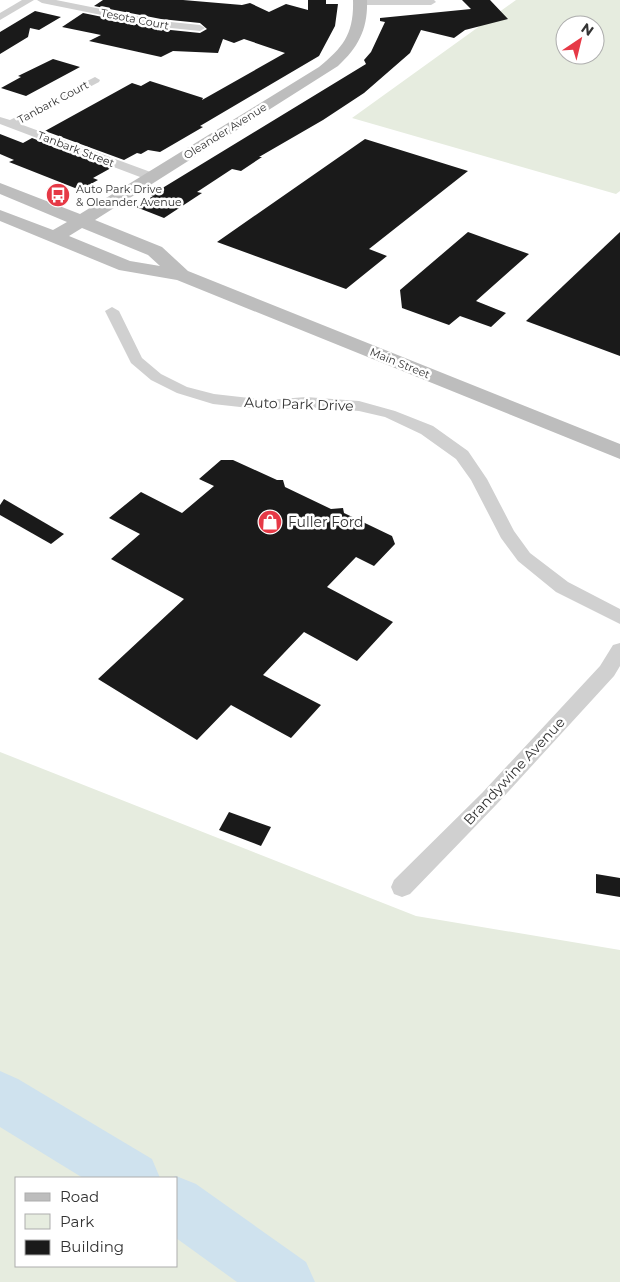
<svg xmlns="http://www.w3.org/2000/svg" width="620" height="1282" viewBox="0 0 620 1282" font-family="Montserrat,sans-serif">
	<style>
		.green { fill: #e6ecdf; fill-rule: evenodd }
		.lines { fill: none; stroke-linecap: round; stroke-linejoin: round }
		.river { fill: #cfe2ee; fill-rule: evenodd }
		.building { fill: #1a1a1a }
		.street { fill: #d0d0d0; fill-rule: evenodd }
		.secondary { fill: #bdbdbd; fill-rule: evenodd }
		.labels { text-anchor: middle; stroke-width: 5; stroke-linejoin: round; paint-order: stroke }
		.far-street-label { font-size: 11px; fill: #333; stroke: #fff }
		.far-poi-label { font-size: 11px; fill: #333; stroke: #fff; text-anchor: start }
		.street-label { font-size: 14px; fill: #333; stroke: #fff }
		.poi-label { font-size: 14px; fill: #333; stroke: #fff; text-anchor: start }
	</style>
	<rect width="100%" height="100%" fill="#fff"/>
	<g class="green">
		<path d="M516 0H620V191L616 194 352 118ZM565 25H595V55H565Z"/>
		<path d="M0 752 416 916 620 950V1282H0ZM16 1178H176V1266H16Z"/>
	</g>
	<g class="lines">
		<g class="river">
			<polygon points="0,1071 18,1079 152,1159 160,1178 83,1178 0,1127"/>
			<polygon points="176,1176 196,1184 306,1262 315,1282 237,1282 176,1238 176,1178 171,1178"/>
		</g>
	</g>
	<g class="building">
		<polygon points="103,0 183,0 242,5 250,3 269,12 286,4 308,10 308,0 326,0 326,4 338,4 335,26 319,56 200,126 203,127 160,152 148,150 141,154 137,153 124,160 45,131 132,83 141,86 150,81 203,98 202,100 285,53 244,39 234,43 223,39 218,53 173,51 161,57 89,41 101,35 62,27 83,13 161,29 200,33 207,29 200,23 161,19 94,6"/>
		<polygon points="462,0 490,0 508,19 465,30 454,38 421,30 410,53 364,93 323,120 259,157 262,157 241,171 232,169 197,192 202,193 164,218 136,207 153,196 151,195 366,64 364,60 371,52 385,22 380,21 380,18 471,9"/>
		<polygon points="35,11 61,17 39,30 30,28 28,37 0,54 0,32"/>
		<polygon points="53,59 80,67 26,96 1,88 21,77 18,76"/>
		<polygon points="0,134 23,143 32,138 111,168 93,178 98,180 80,190 9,162 14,160 0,154"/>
		<polygon points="365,139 468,171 369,249 387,256 346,289 217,242"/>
		<polygon points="468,232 529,254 476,301 506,313 491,327 460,316 449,325 402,308 400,290"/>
		<polygon points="620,232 620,356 526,321"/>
		<polygon points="221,460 233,460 277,480 283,480 285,487 331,509 343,508 344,513 392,536 395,544 374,566 356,557 327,587 393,622 357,661 304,632 263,675 321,705 291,738 231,705 197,740 98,679 184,599 111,559 140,534 109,518 141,492 182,513 214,486 199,479"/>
		<polygon points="4,499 64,534 51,544 0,515 0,505"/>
		<polygon points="229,812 271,827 261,846 219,830"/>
		<polygon points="596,874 620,878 620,897 596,893"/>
	</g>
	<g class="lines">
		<g class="street">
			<polygon points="22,0 34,0 0,20 0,13"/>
			<polygon points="37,0 56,0 161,21 200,25 205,28 200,31 161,27 42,3"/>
			<polygon points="361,0 434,0 436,2 431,5 358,5 358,1"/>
			<polygon points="95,77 100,80 99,82 20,124 156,174 158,177 156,180 148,180 0,124 0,117 10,120"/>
			<polygon points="112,307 119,311 142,358 161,374 187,387 214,394 268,400 306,397 359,401 395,411 433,426 468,451 487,479 514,531 530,553 568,582 620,609 620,624 556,592 518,561 501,538 471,480 456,459 421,434 385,417 359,411 306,407 268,410 213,404 177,393 151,380 131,363 105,311"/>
			<polygon points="620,643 620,666 614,676 496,805 410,894 402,897 394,894 391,887 394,880 482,793 600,666 613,645"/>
		</g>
		<path class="secondary" d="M353 0H367C368 28 359 47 338 66L95 220 162 247 188 271 620 444V459L177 280 119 270 0 221V210L53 230 67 222 0 194V183L80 214 319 67C344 47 354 33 353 0ZM82 228 148 255 160 266 130 261 69 236Z"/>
	</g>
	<defs>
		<g id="bus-disc" transform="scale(1.25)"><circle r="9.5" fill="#e63946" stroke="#fff"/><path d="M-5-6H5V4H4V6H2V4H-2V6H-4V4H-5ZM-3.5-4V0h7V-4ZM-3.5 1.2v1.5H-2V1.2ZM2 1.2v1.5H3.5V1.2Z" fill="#fff"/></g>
		<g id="shop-disc" transform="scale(1.25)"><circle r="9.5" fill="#e63946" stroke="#fff"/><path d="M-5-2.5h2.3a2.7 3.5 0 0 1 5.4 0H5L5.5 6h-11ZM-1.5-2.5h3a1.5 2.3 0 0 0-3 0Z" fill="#fff"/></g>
	</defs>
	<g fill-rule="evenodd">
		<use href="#bus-disc" x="58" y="195"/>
		<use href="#shop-disc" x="270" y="522"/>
	</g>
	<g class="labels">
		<g class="far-street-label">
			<text transform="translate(135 19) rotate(11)" y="4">Tesota Court</text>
			<text transform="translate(53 102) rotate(-28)" y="4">Tanbark Court</text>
			<text transform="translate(225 131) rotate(-32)" y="4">Oleander Avenue</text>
			<text transform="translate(76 149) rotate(21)" y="4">Tanbark Street</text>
			<text transform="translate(400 363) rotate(22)" y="4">Main Street</text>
		</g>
		<g class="far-poi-label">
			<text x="76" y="193">Auto Park Drive<tspan x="76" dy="13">&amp; Oleander Avenue</tspan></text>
		</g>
		<g class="street-label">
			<text transform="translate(299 404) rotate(2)" y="5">Auto Park Drive</text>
			<text transform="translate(514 771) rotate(-47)" y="5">Brandywine Avenue</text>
		</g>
		<g class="poi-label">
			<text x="288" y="527">Fuller Ford</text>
		</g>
	</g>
	<rect x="15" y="1177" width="162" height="90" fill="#ffffff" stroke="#adadad"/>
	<rect x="25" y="1193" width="25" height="8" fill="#bdbdbd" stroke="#adadad"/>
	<text x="60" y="1202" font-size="15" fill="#333333">Road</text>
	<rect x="25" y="1214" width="25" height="15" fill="#e6ecdf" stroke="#adadad"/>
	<text x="60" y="1227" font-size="15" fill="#333333">Park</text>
	<rect x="25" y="1240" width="25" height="15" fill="#1a1a1a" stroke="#adadad"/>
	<text x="60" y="1252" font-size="15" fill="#333333">Building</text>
	<g transform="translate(580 40) rotate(35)"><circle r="24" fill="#ffffff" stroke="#adadad"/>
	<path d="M0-4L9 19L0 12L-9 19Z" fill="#e63946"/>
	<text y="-8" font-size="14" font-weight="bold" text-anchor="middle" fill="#333333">N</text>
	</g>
</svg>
